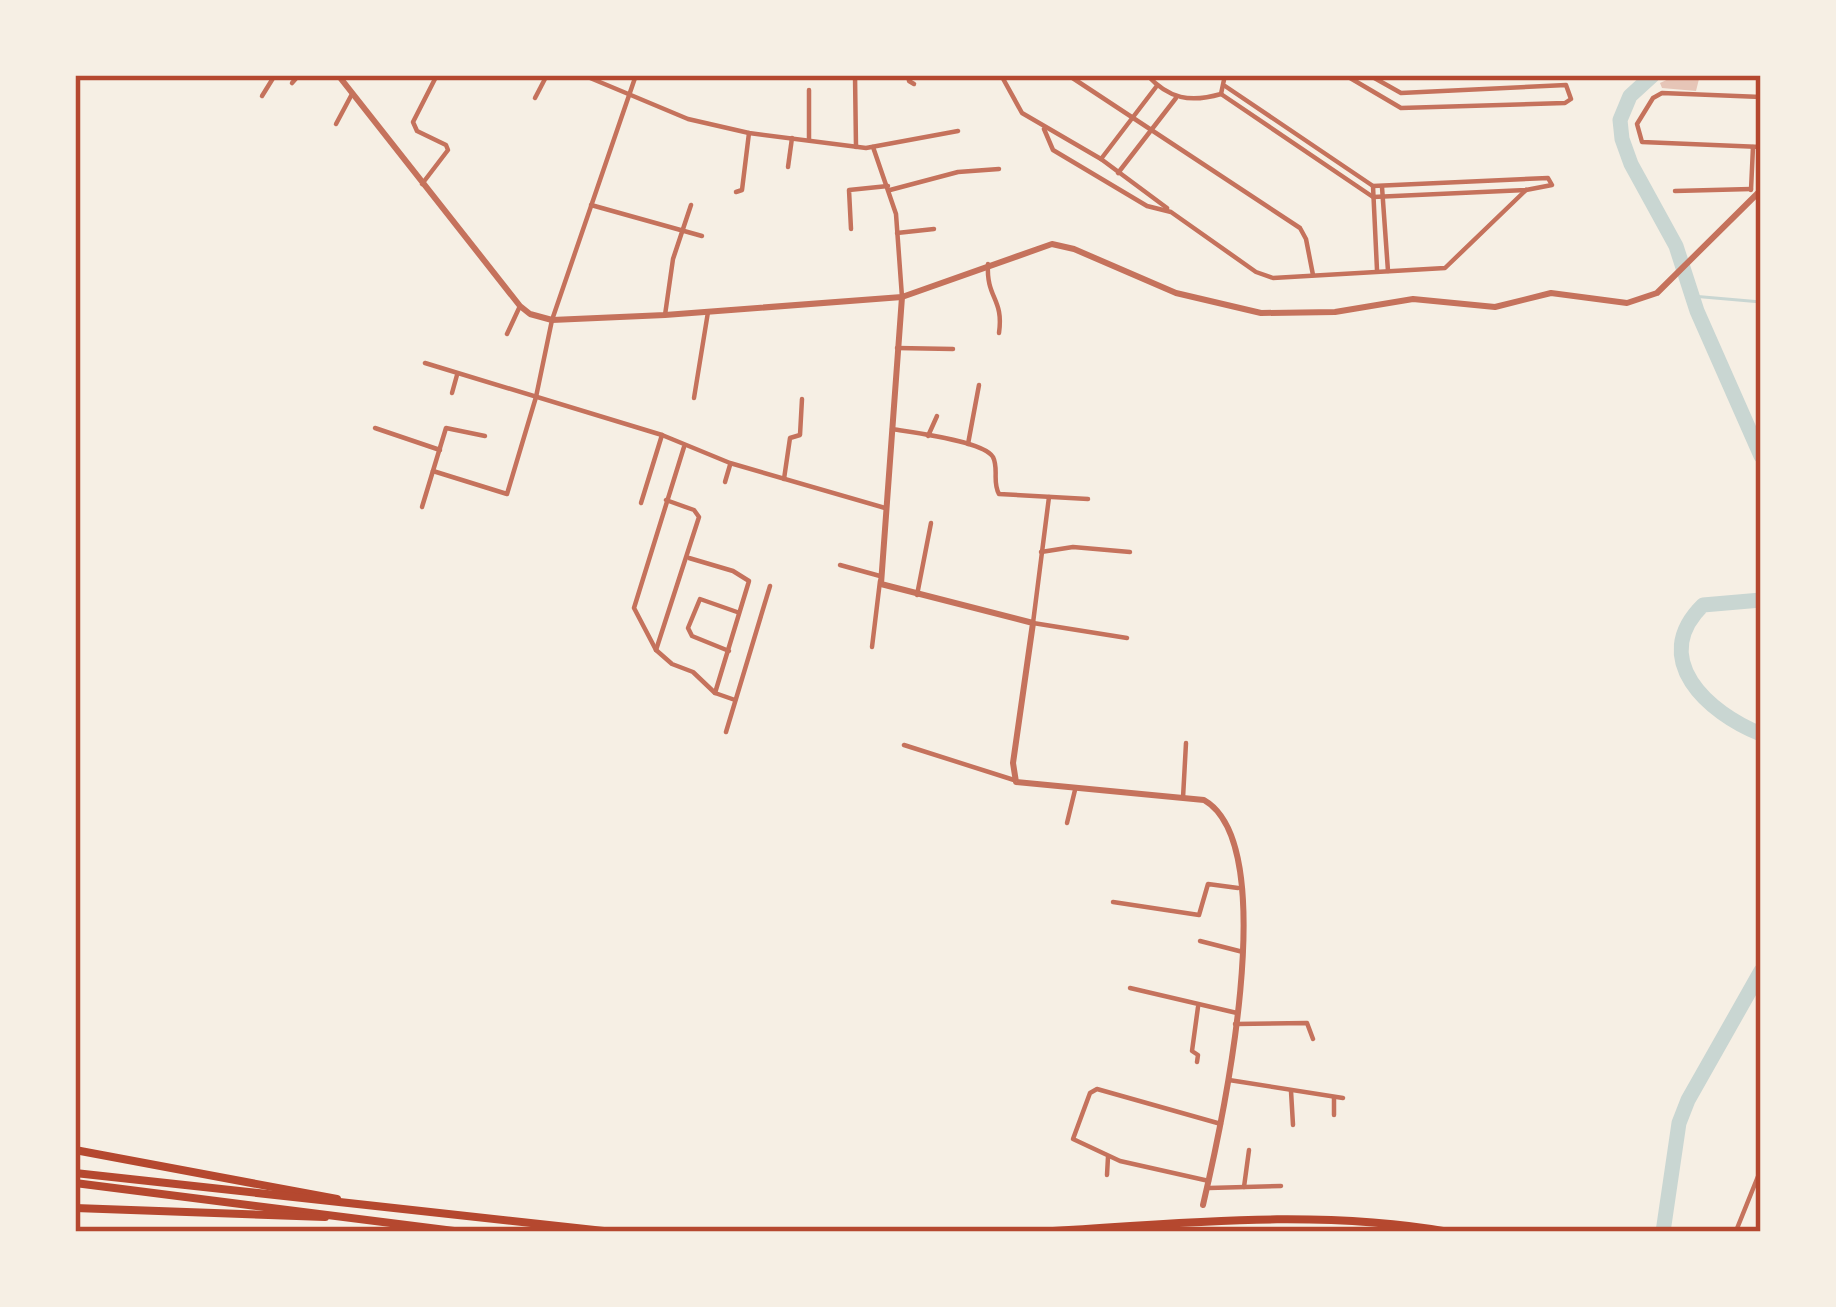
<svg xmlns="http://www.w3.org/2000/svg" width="1836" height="1307" viewBox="0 0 1836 1307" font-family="Helvetica,sans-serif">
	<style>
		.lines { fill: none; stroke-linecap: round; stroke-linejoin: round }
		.stream { stroke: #c9d6d2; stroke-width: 3 }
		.river { stroke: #c9d6d2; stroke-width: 15 }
		.building { fill: #e6c5b7 }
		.minor { stroke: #c5725c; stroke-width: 4.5 }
		.tertiary { stroke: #c5725c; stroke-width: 6 }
		.motorway { stroke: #b5482f; stroke-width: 8 }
		.neatline { fill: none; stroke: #b5482f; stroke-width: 4.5 }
	</style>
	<rect width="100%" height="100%" fill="#f6efe4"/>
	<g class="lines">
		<polyline class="stream" points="1692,296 1761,302"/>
		<g class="river">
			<polyline points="1653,75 1630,96 1620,120 1622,139 1631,164 1676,246 1697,311 1761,456"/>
			<path d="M1761 600 1703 605C1648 659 1708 713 1761 734"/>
			<polyline points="1663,1232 1679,1123 1688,1100 1761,971"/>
		</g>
	</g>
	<polygon class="building" points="1677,75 1700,75 1696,91 1662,88 1660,83"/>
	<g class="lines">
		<g class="minor">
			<polyline points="583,75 688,119 749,133 866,148 958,131"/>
			<polyline points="855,75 856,147"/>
			<polyline points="908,75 909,81 914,84"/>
			<polyline points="1001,75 1022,113 1101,159 1167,208"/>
			<polyline points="1068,75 1300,228 1306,239 1313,275"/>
			<path d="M1147 75C1169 99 1190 103 1221 94L1225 75"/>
			<polyline points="1345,75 1401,108 1565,103 1571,99 1566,85 1401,93 1369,75"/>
			<polyline points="292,83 299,75"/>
			<polyline points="1221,94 1373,197 1526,190 1552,185 1548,178 1373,186 1225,86"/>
			<polyline points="262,96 275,75"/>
			<polyline points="1761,97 1662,93 1653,98 1637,124 1642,142 1761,147"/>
			<polyline points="535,98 547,75"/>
			<polyline points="336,124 352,94"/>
			<polyline points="1044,129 1053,150 1147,206 1171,212 1256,272 1273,278 1445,268 1526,190"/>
			<polyline points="809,140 809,90"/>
			<polyline points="873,147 896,214 902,297"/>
			<polyline points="1101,159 1156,87"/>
			<polyline points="788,167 792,138"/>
			<polyline points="1118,173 1176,98"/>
			<polyline points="422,184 448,150 446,145 417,131 413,122 437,75"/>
			<polyline points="1373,186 1377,270"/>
			<polyline points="1382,187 1388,271"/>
			<polyline points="890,190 958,172 999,169"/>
			<polyline points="1751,190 1753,147"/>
			<polyline points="1675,191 1751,189"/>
			<polyline points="736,192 742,190 749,133"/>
			<polyline points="591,205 702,236"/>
			<polyline points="851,229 849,190 888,186"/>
			<polyline points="897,233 934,229"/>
			<path d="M988 264C986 299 1004 298 999 333"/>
			<polyline points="665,315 673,259 691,205"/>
			<polyline points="507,334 520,306"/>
			<polyline points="897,348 953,349"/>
			<polyline points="425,363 662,435 730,463 885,508"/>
			<polyline points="452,393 457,375"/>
			<polyline points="694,398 708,312"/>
			<polyline points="375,428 440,450"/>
			<path d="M892 429C911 432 984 441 993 457 999 469 992 482 999 494L1088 499"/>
			<polyline points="928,436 937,416"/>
			<polyline points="968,444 979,385"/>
			<polyline points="684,447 634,608 656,650 672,664 693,672 715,693 735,700"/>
			<polyline points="433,471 507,494 536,397 552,320 636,75"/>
			<polyline points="784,479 790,438 800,435 802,399"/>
			<polyline points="725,482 730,465"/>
			<polyline points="1049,497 1033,623 1127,638"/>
			<polyline points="641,503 662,435"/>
			<polyline points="422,507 446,428 485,436"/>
			<polyline points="1041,552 1073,547 1130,552"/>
			<polyline points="689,558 733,571 749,581 715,693"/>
			<polyline points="840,565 880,576"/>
			<polyline points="917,595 931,523"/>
			<polyline points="872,647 880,581"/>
			<polyline points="656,650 699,517 694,510 666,500"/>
			<polyline points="729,651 692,636 688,628 700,599 737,612"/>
			<polyline points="726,732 770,586"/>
			<polyline points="904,745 1014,780"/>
			<polyline points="1183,798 1186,743"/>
			<polyline points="1067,823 1075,790"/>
			<polyline points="1113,902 1199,915 1208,884 1238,888"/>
			<polyline points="1200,941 1243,952"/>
			<polyline points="1130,988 1237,1013"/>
			<polyline points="1235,1024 1307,1023 1313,1039"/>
			<polyline points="1197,1062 1198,1055 1192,1051 1198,1007"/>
			<polyline points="1229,1080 1343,1098"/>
			<polyline points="1291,1091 1293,1125"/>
			<polyline points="1334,1115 1334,1098"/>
			<polyline points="1107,1175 1108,1157"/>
			<polyline points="1209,1181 1120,1161 1073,1139 1090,1093 1097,1089 1221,1124"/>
			<polyline points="1244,1187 1249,1150"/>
			<polyline points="1209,1188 1281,1186"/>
			<polyline points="1736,1231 1761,1169"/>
		</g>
		<g class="tertiary">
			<polyline points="338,75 520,306 530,314 552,320 665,315 902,297 1052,244 1074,249 1176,293 1261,313 1335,312 1413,299 1495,307 1551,293 1627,303 1657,293 1761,190"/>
			<path d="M902 297 881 584 1033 623 1013 763 1016 782 1204 800C1284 846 1221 1128 1203 1205"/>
		</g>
		<g class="motorway">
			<polyline points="75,1150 337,1199"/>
			<polyline points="75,1173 613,1232"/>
			<polyline points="75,1183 462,1232"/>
			<polyline points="75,1208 325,1217"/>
			<path d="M1037 1232C1173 1224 1314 1208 1449 1232"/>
		</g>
	</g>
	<rect width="1836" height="1307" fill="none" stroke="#f6efe4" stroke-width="156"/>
	<rect x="78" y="78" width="1680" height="1151" class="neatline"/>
</svg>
